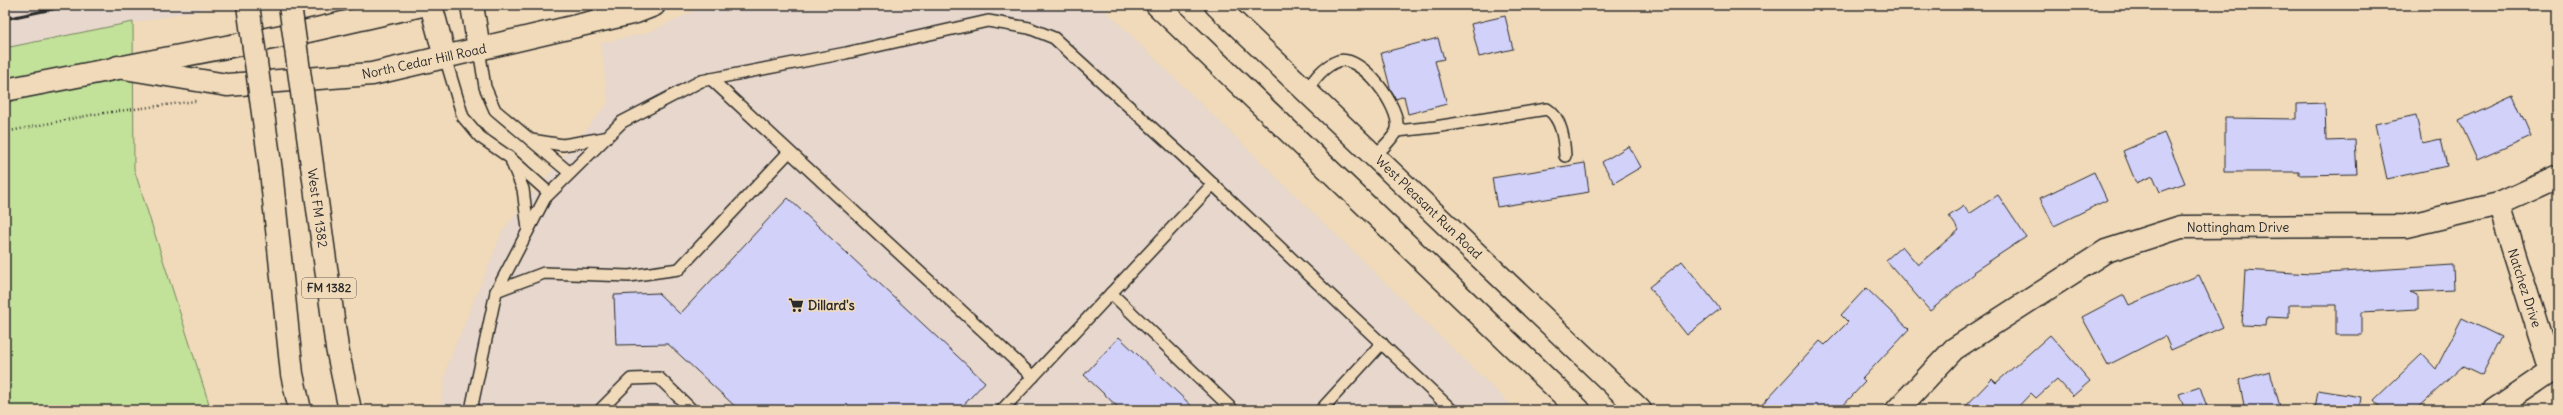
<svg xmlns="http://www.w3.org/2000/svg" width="2563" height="415" viewBox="0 0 2563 415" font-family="Delius,sans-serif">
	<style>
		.built { fill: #e7d7cc }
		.green { fill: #c2e199; stroke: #768662 }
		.building { fill: #d1d1fa; stroke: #2b2b2b }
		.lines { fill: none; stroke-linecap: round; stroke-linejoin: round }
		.lane-casing { stroke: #2b2b2b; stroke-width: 14 }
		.street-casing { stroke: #2b2b2b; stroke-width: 25 }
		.secondary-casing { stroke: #2b2b2b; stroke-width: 25 }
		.primary-casing { stroke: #2b2b2b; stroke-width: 25 }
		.path { stroke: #2b2b2b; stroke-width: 2.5; stroke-dasharray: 1 3; stroke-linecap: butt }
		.lane { stroke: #f0dab9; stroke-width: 11 }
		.street { stroke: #f0dab9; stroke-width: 22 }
		.secondary { stroke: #f0dab9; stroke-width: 22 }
		.primary { stroke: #f0dab9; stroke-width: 22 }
		.rail { stroke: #2b2b2b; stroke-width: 3 }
		.primary-bridge-casing { stroke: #2b2b2b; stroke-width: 25; stroke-linecap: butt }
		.primary-bridge { stroke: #f0dab9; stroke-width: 22 }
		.labels { text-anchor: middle; stroke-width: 3.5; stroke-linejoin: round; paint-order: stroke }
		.shield { fill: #f0dab9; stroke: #666056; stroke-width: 1 }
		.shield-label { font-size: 12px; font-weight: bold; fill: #2b2b2b }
		.street-label { font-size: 13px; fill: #2b2b2b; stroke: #f0dab9 }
		.poi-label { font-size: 13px; font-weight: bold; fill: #2b2b2b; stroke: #f0dab9; text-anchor: start }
	</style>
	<rect width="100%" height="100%" fill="#f0dab9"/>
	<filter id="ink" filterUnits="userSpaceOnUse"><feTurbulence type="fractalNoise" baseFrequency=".025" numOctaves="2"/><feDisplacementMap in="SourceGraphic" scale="8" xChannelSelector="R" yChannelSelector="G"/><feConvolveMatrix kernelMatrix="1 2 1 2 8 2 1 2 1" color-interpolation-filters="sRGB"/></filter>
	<g filter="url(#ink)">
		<g class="built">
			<polygon points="5,5 225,5 5,48"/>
			<polygon points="706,5 1100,5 1516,410 440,410 447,366 503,230 608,103 601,43 650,32"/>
		</g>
		<polygon class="green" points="133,22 134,169 211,410 5,410 5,48"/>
		<g class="building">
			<polygon points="1505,16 1513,49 1479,57 1471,24"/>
			<polygon points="1438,38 1444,59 1435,61 1447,104 1408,114 1404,96 1396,99 1391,91 1381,53"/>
			<polygon points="2513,95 2531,136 2477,160 2459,120"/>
			<polygon points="2325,103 2326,141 2355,140 2357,174 2299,175 2299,172 2225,172 2225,118 2297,119 2297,104"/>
			<polygon points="2416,115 2422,143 2441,139 2447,166 2387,179 2375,124"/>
			<polygon points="2164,133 2185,183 2160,192 2153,176 2136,183 2123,151"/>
			<polygon points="1629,146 1641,167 1614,183 1602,162"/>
			<polygon points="1585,163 1589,192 1497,207 1492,178"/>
			<polygon points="2094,172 2107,200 2054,226 2040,198"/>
			<polygon points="1998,195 2026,237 1973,272 1975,273 1930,311 1886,260 1902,246 1918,265 1959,230 1949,216 1964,206 1969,214"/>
			<polygon points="788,198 985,382 959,410 739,410 668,344 616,345 614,295 658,293 680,314"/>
			<polygon points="1682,261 1720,309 1687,335 1649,287"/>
			<polygon points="2453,265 2454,290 2410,292 2418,295 2418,309 2362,312 2362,335 2336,335 2336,305 2289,305 2289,318 2267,317 2266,326 2242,325 2245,270 2311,274"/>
			<polygon points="2199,275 2223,327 2171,350 2165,336 2108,365 2082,317 2124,295 2129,305"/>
			<polygon points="1866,288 1909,329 1862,379 1865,382 1839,410 1757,410 1820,341 1825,345 1848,322 1841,315"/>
			<polygon points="2462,318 2501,337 2482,375 2463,366 2415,410 2383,410 2374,400 2422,354 2436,369"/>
			<polygon points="2050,335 2090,381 2073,396 2057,379 2036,398 2031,393 2015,410 1962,410 1992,379 1996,383"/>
			<polygon points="1119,337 1196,410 1121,410 1084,375"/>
			<polygon points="2270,371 2281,410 2245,410 2239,380"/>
			<polygon points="2200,387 2208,410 2185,410 2179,394"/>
			<polygon points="2318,390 2361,397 2359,410 2315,410"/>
		</g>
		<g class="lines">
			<g class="lane-casing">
				<g id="lane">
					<polyline points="479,49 485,87 495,110 570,173"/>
					<polyline points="445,57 463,117 480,137 509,157 549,193"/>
					<polyline points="711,79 1033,377"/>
					<path d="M1307 90C1315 78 1324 66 1338 61 1362 54 1401 108 1397 129 1395 137 1381 149 1376 155"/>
					<path d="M1397 131 1435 127 1547 109C1562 118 1564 140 1565 156"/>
					<polyline points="531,140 563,145 604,138"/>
					<polyline points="512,163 523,189 528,229"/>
					<polyline points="496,291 544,273 629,276 679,269 789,152"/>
					<polyline points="1111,293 1233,410"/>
					<polyline points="471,410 496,292 545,198 622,122 701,81 846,53 988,21 1029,28 1054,38 1183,156 1452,410"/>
					<polyline points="600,410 631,379 659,378 692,410"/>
					<polyline points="1002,410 1213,184"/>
					<polyline points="1321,410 1382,343"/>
				</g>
			</g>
			<g class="street-casing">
				<g id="street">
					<polyline points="2499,204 2551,371"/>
					<polyline points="1897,410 1954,349 2106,251 2181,227 2406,226 2499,204 2558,177"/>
					<polyline points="2494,410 2551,371 2558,370"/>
				</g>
			</g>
			<g class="secondary-casing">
				<g id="secondary">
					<polyline points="431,5 445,57"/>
					<polyline points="472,5 479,49"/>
					<polyline points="1157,5 1579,410"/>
					<polyline points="1216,5 1640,410"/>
					<polyline points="118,67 227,85 372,74 636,12 654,5"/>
					<polyline points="5,90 308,31 422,5"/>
				</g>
			</g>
			<g class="primary-casing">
				<g id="primary">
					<polyline points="312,165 337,348 350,410"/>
					<polyline points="271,171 292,374 300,410"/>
				</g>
			</g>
			<polyline class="path" points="5,132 96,114 196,101"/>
			<use href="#lane" class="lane"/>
			<use href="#street" class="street"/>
			<use href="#secondary" class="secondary"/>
			<use href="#primary" class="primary"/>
			<polyline class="rail" points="5,19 72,5"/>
			<g class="primary-bridge-casing">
				<g id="primary-bridge">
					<polyline points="248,5 271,171"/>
					<polyline points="290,5 312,165"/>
				</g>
			</g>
			<use href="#primary-bridge" class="primary-bridge"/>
		</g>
	</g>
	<defs>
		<g id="supermarket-bare" transform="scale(1.2)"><path d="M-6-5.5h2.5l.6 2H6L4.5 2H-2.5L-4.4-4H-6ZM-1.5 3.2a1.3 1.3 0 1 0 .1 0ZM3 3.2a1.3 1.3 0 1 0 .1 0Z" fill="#2b2b2b" stroke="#f0dab9" stroke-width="2.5" paint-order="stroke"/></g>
	</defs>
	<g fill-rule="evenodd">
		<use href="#supermarket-bare" x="796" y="305"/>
	</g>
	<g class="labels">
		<rect class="shield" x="302" y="278" width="54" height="20" rx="3"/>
		<g class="shield-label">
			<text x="329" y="292">FM 1382</text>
		</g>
		<g class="street-label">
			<text transform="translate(424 61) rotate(-12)" y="5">North Cedar Hill Road</text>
			<text transform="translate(1429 207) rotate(44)" y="5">West Pleasant Run Road</text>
			<text transform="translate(318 208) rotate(82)" y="5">West FM 1382</text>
			<text x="2238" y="232">Nottingham Drive</text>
			<text transform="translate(2525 288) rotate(72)" y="5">Natchez Drive</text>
		</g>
		<g class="poi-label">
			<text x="808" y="310">Dillard's</text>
		</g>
	</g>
	<rect width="2563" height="415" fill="none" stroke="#f0dab9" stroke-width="20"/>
	<rect x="10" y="10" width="2543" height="395" fill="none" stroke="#2b2b2b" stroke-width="1.5" filter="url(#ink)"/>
</svg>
